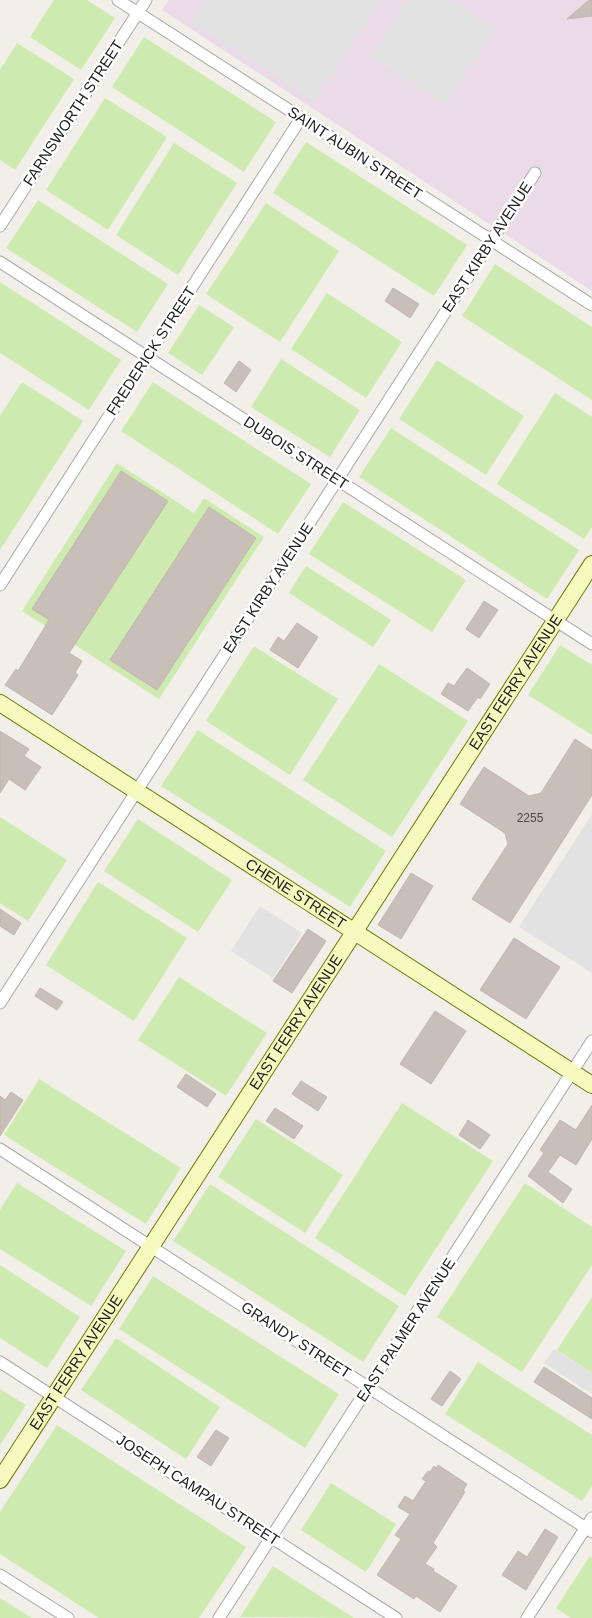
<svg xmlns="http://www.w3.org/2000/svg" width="592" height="1618" viewBox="0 0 592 1618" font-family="Arial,sans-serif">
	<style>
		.industrial { fill: #ebdbe8 }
		.grass { fill: #cdebb0 }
		.parking { fill: #e2e2e2 }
		.building { fill: #c7bfb8; stroke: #c4b6ab }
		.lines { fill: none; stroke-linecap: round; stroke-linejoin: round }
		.street-casing { stroke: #a9a9a9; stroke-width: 13 }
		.secondary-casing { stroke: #707d05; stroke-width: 18 }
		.street { stroke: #fff; stroke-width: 11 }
		.secondary { stroke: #f7fabf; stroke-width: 16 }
		.labels { text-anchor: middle; stroke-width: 5; stroke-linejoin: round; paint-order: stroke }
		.number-label { font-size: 12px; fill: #4b4948 }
		.street-label { font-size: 15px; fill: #222; stroke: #fff }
	</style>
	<rect width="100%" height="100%" fill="#f2efe9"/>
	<polygon class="industrial" points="169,0 592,0 592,291 162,10"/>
	<g class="grass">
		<polygon points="54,0 87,0 115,18 81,70 30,37"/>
		<polygon points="144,37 276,122 244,172 112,87"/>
		<polygon points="17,43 74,79 15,170 0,160 0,70"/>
		<polygon points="105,98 167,137 108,230 46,190"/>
		<polygon points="306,142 467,245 434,296 273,193"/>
		<polygon points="174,143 237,183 178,275 116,235"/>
		<polygon points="38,200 168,284 137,332 6,248"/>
		<polygon points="266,203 339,251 280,342 206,294"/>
		<polygon points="495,264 592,327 592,400 462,316"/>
		<polygon points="0,282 121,360 89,410 0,353"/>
		<polygon points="327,293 402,342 366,398 291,349"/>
		<polygon points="199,305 234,327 202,375 168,353"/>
		<polygon points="281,359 360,410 330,457 251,407"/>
		<polygon points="437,360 524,416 486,475 399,419"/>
		<polygon points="22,382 83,421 0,550 0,416"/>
		<polygon points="153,382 311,484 278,534 121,431"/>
		<polygon points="555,393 592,417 592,527 584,539 497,484"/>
		<polygon points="391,428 579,550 547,599 359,477"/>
		<polygon points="117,463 194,513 204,498 264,537 159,699 22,611"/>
		<polygon points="343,502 466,580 432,632 309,554"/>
		<polygon points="306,566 391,620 373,647 289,593"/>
		<polygon points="560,645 592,665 592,735 528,695"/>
		<polygon points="254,646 338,699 290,775 206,721"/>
		<polygon points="379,664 468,721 392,837 303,780"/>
		<polygon points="198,730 386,851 350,907 161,786"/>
		<polygon points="0,817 67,860 28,921 0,903"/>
		<polygon points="138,819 232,880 198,932 104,871"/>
		<polygon points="98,882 187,938 134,1021 46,965"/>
		<polygon points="179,977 267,1033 226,1096 138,1040"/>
		<polygon points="39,1079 181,1168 146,1224 4,1135"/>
		<polygon points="402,1103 493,1161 405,1296 315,1238"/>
		<polygon points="256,1119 343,1175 305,1233 218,1177"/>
		<polygon points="17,1183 126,1251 91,1306 0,1249 0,1210"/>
		<polygon points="525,1183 592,1227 592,1265 522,1372 437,1317"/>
		<polygon points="210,1184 399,1306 363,1362 173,1241"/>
		<polygon points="0,1265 80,1317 47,1368 0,1338"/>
		<polygon points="153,1276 339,1394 305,1448 119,1329"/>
		<polygon points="592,1297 592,1373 557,1350"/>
		<polygon points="116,1338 220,1407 186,1459 81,1390"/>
		<polygon points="478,1362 592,1435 592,1486 582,1501 445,1414"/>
		<polygon points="0,1389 26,1405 0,1445"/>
		<polygon points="57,1425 246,1547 199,1618 99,1618 0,1554 0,1512"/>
		<polygon points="331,1483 396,1524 366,1572 301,1530"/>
		<polygon points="590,1556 592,1558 592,1618 571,1618 556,1608"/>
		<polygon points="273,1566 354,1618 240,1617"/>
		<polygon points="0,1598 32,1618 0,1618"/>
	</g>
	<g class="parking">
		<polygon points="205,0 381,0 315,101 191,22"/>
		<polygon points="407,0 450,0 495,29 446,105 371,57"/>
		<polygon points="592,814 592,973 519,927"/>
		<polygon points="260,906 302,933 273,978 231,951"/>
		<polygon points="554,1349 592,1373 592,1394 544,1363"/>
	</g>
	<g class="building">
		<polygon points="589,0 592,0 592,16 567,19"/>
		<polygon points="393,288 419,304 410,318 385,301"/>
		<polygon points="239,361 251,370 236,392 224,383"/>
		<polygon points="121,471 168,501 69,653 82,661 75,673 78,675 52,715 5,685 16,669 18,671 49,620 32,609"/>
		<polygon points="209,507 256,538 157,690 110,660"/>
		<polygon points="484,601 498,610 479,638 466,629"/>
		<polygon points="297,623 318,637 298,668 270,650 278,637 284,641"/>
		<polygon points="467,668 490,684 480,699 478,697 468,711 441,694 448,683 454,686"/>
		<polygon points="0,731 29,749 24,756 41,767 25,790 9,779 0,793"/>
		<polygon points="575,739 592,750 592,795 510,923 472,899 508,844 505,833 460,804 484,767 529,796 541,793"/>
		<polygon points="411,873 433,886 401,939 378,925"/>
		<polygon points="0,909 21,923 14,935 0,926"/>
		<polygon points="308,929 326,941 292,993 273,981"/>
		<polygon points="514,938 560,967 526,1019 480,990"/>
		<polygon points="40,988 63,1002 57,1010 35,996"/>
		<polygon points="435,1011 466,1031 431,1084 400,1064"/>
		<polygon points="186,1074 216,1094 207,1107 177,1087"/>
		<polygon points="301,1081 327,1097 318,1111 292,1094"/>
		<polygon points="11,1092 23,1100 0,1136 0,1096 5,1100"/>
		<polygon points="592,1105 592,1139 576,1165 560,1155 548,1172 572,1189 563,1203 528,1176 544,1153 540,1150 560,1120 576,1130"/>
		<polygon points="275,1108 303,1126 294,1139 266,1121"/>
		<polygon points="468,1120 490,1135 480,1149 459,1135"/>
		<polygon points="544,1367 592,1398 592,1419 534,1382"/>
		<polygon points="450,1371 461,1379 442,1406 431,1399"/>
		<polygon points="216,1430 229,1438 211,1466 197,1457"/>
		<polygon points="438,1465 467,1484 463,1491 465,1492 433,1543 437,1547 425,1564 434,1569 433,1571 457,1586 440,1612 416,1596 414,1599 377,1575 401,1539 395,1535 410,1514 398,1507 405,1496 413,1501 426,1481 422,1479 428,1471 430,1472 434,1466 436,1468"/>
		<polygon points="545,1529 558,1537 526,1590 502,1575 518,1551 527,1557"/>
	</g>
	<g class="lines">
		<g class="street-casing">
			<g id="street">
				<polyline points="118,0 592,305"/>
				<polyline points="0,226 146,0"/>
				<polyline points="0,262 592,644"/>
				<polyline points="0,585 301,118"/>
				<polyline points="0,1003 535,173"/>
				<polyline points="0,1149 592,1532"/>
				<polyline points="0,1362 396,1618"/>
				<polyline points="0,1575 68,1618"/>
				<polyline points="219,1618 592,1041"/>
				<polyline points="527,1618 592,1518"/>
			</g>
		</g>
		<g class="secondary-casing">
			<g id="secondary">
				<path id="s1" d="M0 703 592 1085"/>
				<path id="s2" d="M0 1480 592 564"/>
			</g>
		</g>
		<use href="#street" class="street"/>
		<use href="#secondary" class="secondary"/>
	</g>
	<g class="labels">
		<g class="number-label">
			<text x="530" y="822">2255</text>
		</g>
		<g class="street-label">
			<text transform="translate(73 113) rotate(-57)" y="5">FARNSWORTH STREET</text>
			<text transform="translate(355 153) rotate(33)" y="5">SAINT AUBIN STREET</text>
			<text transform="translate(487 247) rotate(-57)" y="5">EAST KIRBY AVENUE</text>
			<text transform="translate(151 351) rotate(-57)" y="5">FREDERICK STREET</text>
			<text transform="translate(296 453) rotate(33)" y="5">DUBOIS STREET</text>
			<text transform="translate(268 588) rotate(-57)" y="5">EAST KIRBY AVENUE</text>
			<text dy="5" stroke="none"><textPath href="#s2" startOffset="950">EAST FERRY AVENUE</textPath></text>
			<text dy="5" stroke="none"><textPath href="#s1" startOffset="352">CHENE STREET</textPath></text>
			<text dy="5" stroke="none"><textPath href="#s2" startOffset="545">EAST FERRY AVENUE</textPath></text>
			<text transform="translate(406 1330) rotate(-57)" y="5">EAST PALMER AVENUE</text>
			<text transform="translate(296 1340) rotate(33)" y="5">GRANDY STREET</text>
			<text dy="5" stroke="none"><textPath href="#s2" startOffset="140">EAST FERRY AVENUE</textPath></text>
			<text transform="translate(198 1490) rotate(33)" y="5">JOSEPH CAMPAU STREET</text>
		</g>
	</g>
</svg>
